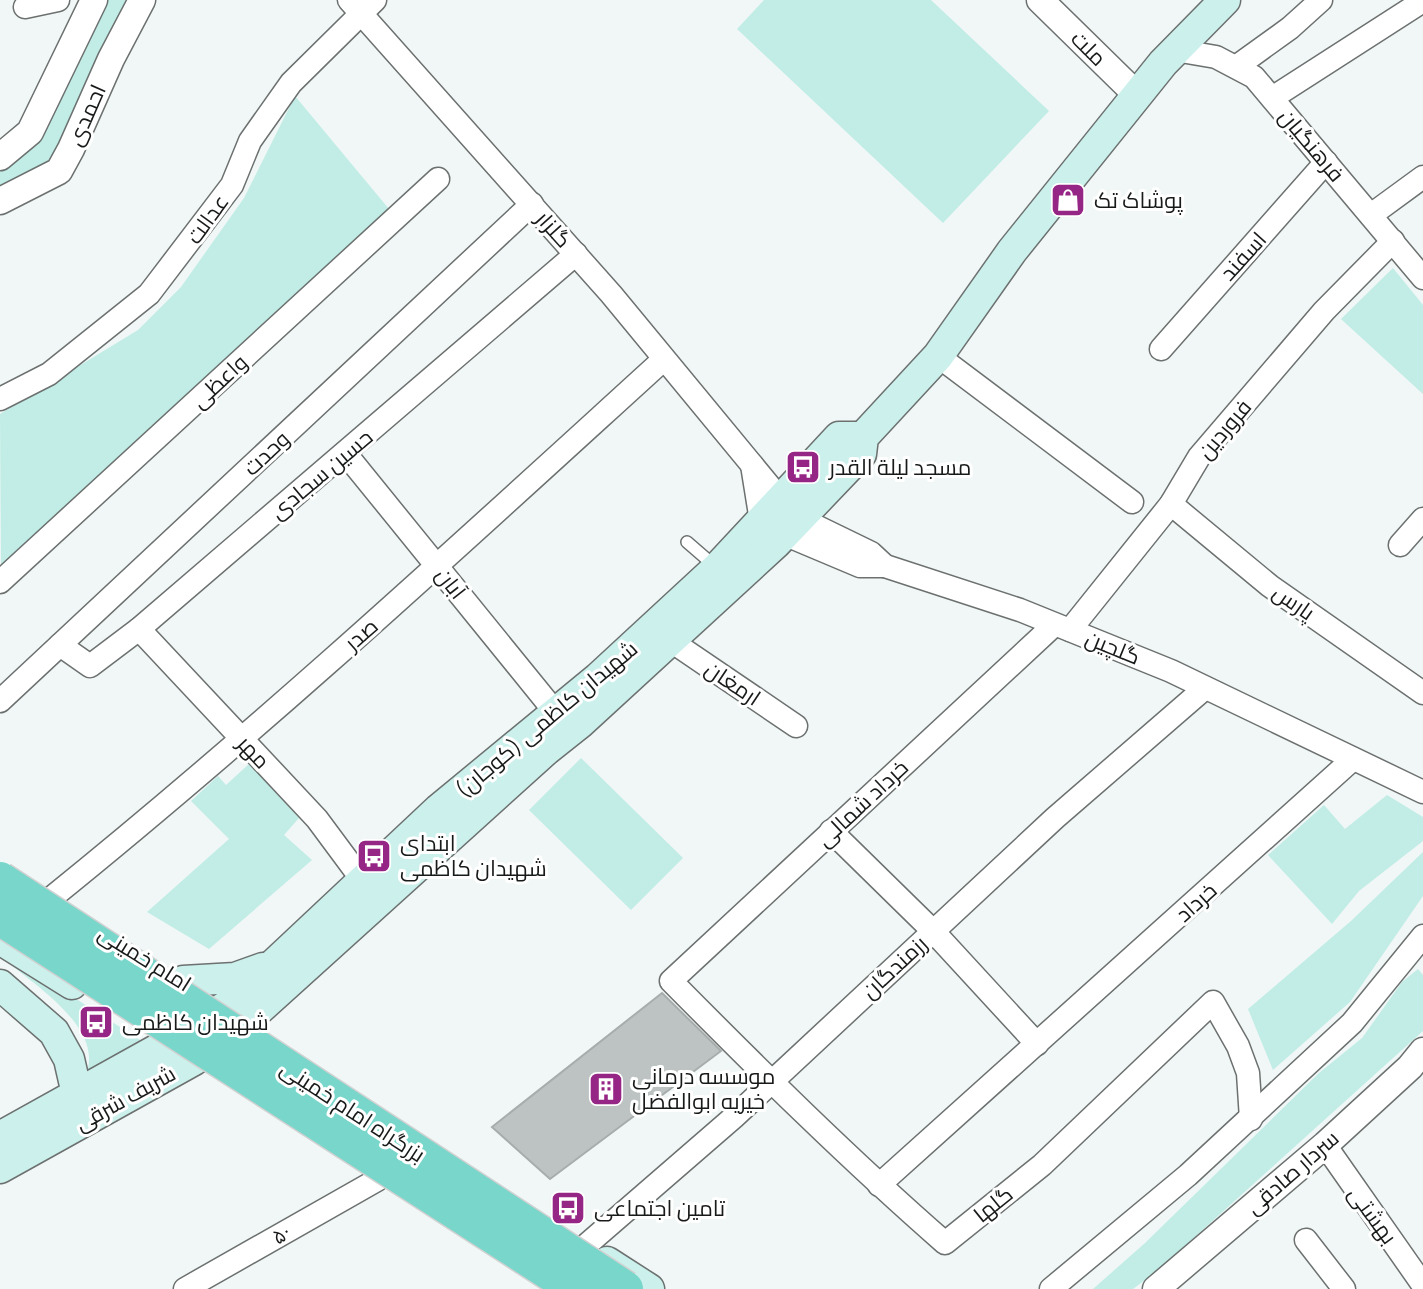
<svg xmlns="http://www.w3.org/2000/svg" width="1423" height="1289" viewBox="0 0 1423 1289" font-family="Manrope,Cairo,sans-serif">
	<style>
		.green { fill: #c1ede6 }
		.building { fill: #bdc3c2; stroke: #a7adac; stroke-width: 2 }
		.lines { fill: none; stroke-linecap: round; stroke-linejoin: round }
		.service-casing { stroke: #6c7170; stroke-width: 14 }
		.minor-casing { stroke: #6c7170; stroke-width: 25 }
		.tertiary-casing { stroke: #6c7170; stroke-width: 29 }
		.secondary-casing { stroke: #6c7170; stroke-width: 33 }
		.service { stroke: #fff; stroke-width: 11 }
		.minor { stroke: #fff; stroke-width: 22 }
		.tertiary { stroke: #fff; stroke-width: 26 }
		.secondary { stroke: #ccf0ec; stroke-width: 30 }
		.trunk-bridge-casing { stroke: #d1d1d1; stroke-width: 39; stroke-linecap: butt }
		.trunk-bridge { stroke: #78d6cb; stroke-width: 36 }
		.labels { text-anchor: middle; stroke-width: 6; stroke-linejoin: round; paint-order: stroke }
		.street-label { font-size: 22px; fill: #181a1a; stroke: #fff }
		.poi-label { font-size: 22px; fill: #181a1a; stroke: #fff; text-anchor: start }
	</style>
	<rect width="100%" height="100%" fill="#f0f7f6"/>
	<g class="green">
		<polygon points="103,0 133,0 52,166 0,195 0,165"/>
		<polygon points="764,0 931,0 1049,111 943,223 737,29"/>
		<polygon points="295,96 389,209 1,569 0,414 138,330 181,287 244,198"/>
		<polygon points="1393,268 1423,305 1423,394 1341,319"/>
		<polygon points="581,758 683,858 631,910 529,810"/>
		<polygon points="249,764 299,818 284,835 312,860 209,949 147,912 229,839 191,801 218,776 226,785"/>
		<polygon points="1387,795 1423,817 1423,841 1359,891 1332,924 1268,855 1324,805 1345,829"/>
		<polygon points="1423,852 1423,896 1350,1002 1273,1070 1248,1009 1351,921"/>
		<path d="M0 950 148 1045 85 1079C87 1073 89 1066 89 1060 91 1019 28 980 0 956Z"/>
		<polygon points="1418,969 1423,975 1423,1031 1157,1271 1133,1289 1093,1289 1145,1243 1319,1073 1362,1038 1402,982"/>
	</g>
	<polygon class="building" points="662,993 721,1051 550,1179 492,1127"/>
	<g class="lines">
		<g class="service-casing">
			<polyline id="service" points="687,542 717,568"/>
		</g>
		<g class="minor-casing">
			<g id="minor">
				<polyline points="349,0 611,294 781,500 799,518 871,553 885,566 1020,610 1171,671 1423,792"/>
				<polyline points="25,7 58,0"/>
				<polyline points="1175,50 1216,57 1254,77 1423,278"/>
				<polyline points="1236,67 1290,28 1321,0"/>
				<polyline points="1272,98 1423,1"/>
				<polyline points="1371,215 1423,177"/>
				<polyline points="1161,349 1326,162"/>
				<polyline points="938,356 1132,502"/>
				<polyline points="0,399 49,374 149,294 232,185 250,141 291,83 375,0"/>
				<polyline points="345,453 556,713"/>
				<polyline points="752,465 761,521 784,534 860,566 885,566"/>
				<polyline points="1171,504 1270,586 1423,693"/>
				<polyline points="1400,545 1423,519"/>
				<polyline points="0,582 438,179"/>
				<path d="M1053 626 671 981C760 1071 850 1160 945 1243L1042 1165 1213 1002 1238 1046 1248 1073 1251 1119"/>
				<polyline points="139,629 317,819 363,881"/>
				<polyline points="1070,630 1171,504 1199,457 1324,311 1393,241"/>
				<polyline points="671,641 796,726"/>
				<polyline points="60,645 90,666 139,629 576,254"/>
				<polyline points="0,701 532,204"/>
				<polyline points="831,831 933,931 1037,1044"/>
				<path d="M50 899C262 728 462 543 663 360"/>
				<polyline points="1325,1145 1423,1285"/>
				<polyline points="879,1185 1353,759"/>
				<polyline points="1306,1240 1344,1289"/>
				<polyline points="584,1247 734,1117 1055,818 1205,688"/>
				<polyline points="185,1289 377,1180"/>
				<polyline points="1051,1289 1188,1175 1352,1023 1423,936"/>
			</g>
		</g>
		<g class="tertiary-casing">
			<g id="tertiary">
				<polyline points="1040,0 1137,95"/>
				<polyline points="0,157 30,132 94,0"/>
				<polyline points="0,201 59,171 71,149 111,59 142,0"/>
				<polyline points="1156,1289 1325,1145 1410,1067 1423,1051"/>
			</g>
		</g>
		<g class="secondary-casing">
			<g id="secondary">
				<polyline points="0,939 72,984"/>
				<polyline points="183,981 235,978 263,968"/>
				<polyline points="0,985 54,1032 69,1059 77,1094"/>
				<polyline points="0,1137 167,1044 225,1007 274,964 439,809 598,678 717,568 839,437 863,437"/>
				<polyline points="0,1168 194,1060 245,1022 546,750 580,723 776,543 861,454 863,437 938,356 1012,251 1163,63 1225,0"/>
				<polyline points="607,1262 649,1289"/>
			</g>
		</g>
		<use href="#service" class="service"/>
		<use href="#minor" class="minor"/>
		<use href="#tertiary" class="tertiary"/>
		<use href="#secondary" class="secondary"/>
		<g class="trunk-bridge-casing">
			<g id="trunk-bridge">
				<polyline points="0,880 625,1289"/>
				<polyline points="0,917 576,1289"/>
			</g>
		</g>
		<use href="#trunk-bridge" class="trunk-bridge"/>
	</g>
	<defs>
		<g id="shop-square" transform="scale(1.8)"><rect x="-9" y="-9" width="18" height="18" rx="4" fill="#962685" stroke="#fff"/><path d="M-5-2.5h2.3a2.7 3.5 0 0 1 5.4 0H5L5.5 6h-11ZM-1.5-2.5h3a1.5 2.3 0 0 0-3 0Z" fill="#fff"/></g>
		<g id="bus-square" transform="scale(1.8)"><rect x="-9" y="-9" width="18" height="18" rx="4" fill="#962685" stroke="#fff"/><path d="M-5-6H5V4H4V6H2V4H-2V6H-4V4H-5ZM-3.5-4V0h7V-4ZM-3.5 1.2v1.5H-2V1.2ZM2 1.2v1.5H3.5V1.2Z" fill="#fff"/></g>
		<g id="building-square" transform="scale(1.8)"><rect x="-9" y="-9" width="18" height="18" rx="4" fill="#962685" stroke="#fff"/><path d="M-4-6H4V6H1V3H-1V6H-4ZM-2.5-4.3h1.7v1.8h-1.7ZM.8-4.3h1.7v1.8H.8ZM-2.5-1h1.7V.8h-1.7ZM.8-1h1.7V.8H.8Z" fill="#fff"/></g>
	</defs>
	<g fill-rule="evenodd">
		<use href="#shop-square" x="1068" y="200"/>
		<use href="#bus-square" x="803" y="467"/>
		<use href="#bus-square" x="374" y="856"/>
		<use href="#bus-square" x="96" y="1022"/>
		<use href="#building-square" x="606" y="1089"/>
		<use href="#bus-square" x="568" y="1208"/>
	</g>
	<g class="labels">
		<g class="street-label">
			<text transform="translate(1089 48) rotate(45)" y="8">ملت</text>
			<text transform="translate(86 115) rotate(-66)" y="8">احمدی</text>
			<text transform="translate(1312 145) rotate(50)" y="8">فرهنگیان</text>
			<text transform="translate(207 219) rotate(-54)" y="8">عدالت</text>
			<text transform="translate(554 229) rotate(48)" y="8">گلزار</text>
			<text transform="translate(1243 256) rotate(-48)" y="8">اسفند</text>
			<text transform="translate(219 381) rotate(-43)" y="8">واعظی</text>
			<text transform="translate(1224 429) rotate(-50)" y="8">فروردین</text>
			<text transform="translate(266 453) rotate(-43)" y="8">وحدت</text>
			<text transform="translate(321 474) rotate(-40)" y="8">حسین سجادی</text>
			<text transform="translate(451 583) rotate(52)" y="8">آبان</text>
			<text transform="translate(1294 602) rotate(35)" y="8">پارس</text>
			<text transform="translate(361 634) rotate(-41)" y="8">صدر</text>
			<text transform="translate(1113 647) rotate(22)" y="8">گلچین</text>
			<text transform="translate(733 683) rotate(34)" y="8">ارمغان</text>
			<text transform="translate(546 719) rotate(-40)" y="8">شهیدان کاظمی (کوجان)</text>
			<text transform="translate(254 752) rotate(47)" y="8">مهر</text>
			<text transform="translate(862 803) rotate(-43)" y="8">خرداد شمالی</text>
			<text transform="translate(1196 902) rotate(-42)" y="8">خرداد</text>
			<text transform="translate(145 958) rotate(32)" y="8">امام خمینی</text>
			<text transform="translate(894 967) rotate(-43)" y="8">رزمندگان</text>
			<text transform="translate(125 1098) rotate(-29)" y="8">شریف شرقی</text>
			<text transform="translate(353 1111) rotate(33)" y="8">بزرگراه امام خمینی</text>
			<text transform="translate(1292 1172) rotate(-41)" y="8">سردار صادقی</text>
			<text transform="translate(993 1204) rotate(-39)" y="8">گلها</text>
			<text transform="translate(1373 1215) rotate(54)" y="8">بهشتی</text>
			<text transform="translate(281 1234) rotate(-30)" y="8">۵۰</text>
		</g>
		<g class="poi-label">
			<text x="1094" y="208">پوشاک تک</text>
			<text x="829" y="475">مسجد لیلة القدر</text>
			<text x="400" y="851">ابتدای<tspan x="400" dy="25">شهیدان کاظمی</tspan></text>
			<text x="122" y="1030">شهیدان کاظمی</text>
			<text x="632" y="1084">موسسه درمانی<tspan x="632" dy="25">خیریه ابوالفضل</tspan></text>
			<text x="594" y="1216">تامین اجتماعی</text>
		</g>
	</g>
</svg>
